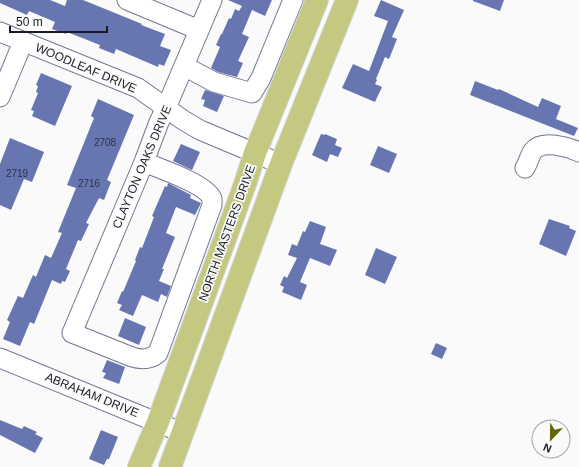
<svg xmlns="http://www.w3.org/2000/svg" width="579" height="467" viewBox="0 0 579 467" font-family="Arial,sans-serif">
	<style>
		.building { fill: #6776b1 }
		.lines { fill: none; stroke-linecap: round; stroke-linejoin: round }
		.minor-casing { stroke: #707892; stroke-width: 21 }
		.major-casing { stroke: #d6d6d8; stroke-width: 24 }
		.minor { stroke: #fff; stroke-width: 19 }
		.major { stroke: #c5c880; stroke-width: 22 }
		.labels { text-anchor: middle; stroke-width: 3.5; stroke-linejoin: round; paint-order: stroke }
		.number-label { font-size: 10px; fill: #2c3249 }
		.street-label { font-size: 12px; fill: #191c26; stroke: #fafafa }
	</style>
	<rect width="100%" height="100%" fill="#fafafa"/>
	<g class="building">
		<polygon points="0,0 50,0 65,6 67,0 83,0 142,24 141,25 165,34 160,46 171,50 164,66 159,64 158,67 116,49 114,54 99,48 100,45 67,32 66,34 52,29 55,22 29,11 27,15 0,3"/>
		<polygon points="228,0 272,0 265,16 252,10 242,34 249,37 238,61 243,63 237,77 218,72 211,68 220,47 216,45 221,34 222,34 229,18 231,19 235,9 239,11 242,6"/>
		<polygon points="381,0 404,10 392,37 397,39 389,59 385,57 376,79 377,80 375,84 382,87 375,102 342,88 353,64 369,71 388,21 374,16"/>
		<polygon points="473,0 504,0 500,11 473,1"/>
		<polygon points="41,73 72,86 55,126 32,116 34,111 31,110 38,93 36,92 38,86 36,85"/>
		<polygon points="475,81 498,90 499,89 538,107 542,98 561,106 556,119 578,128 574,136 470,95"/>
		<polygon points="205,90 224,96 217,112 203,106 205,100 201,99"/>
		<polygon points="98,99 134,115 107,180 111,182 104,200 99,198 86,223 89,224 81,241 78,240 66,269 70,271 65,282 62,281 61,284 52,280 34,324 30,322 20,346 3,339 10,322 7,320 18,296 23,298 33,275 36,277 45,255 51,258 62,233 58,232 76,188 67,185 94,118 91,116"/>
		<polygon points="321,134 325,135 325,134 337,139 335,145 342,148 338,157 330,154 327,162 312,155"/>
		<polygon points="10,138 44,152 32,182 24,179 11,210 0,205 0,164"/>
		<polygon points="181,144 200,152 192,170 173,161"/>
		<polygon points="378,146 397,154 389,173 370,165"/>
		<polygon points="168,183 191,195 190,198 201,203 195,215 176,207 166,233 175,237 162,269 164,269 159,281 171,286 167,297 161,294 158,302 142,295 133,316 119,310 122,305 117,303 122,291 123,292 136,261 135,260 140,247 142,248 154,217 152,216 165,186 167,187"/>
		<polygon points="549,219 570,226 569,228 576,231 566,256 539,244"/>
		<polygon points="310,221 326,227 320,244 337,250 330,266 310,258 300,282 307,285 301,300 282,292 284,287 280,285 284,276 287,278 297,258 288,255 292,244 297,246 303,231 305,232"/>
		<polygon points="376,248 397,257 385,284 365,275"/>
		<polygon points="125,318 146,327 139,345 118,336"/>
		<polygon points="436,343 447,348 442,359 431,354"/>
		<polygon points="107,360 125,367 119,384 103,378 106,373 102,372"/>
		<polygon points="0,420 22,429 24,426 37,432 35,434 43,438 35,453 0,435"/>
		<polygon points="101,430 118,437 109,459 107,459 104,465 89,459"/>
	</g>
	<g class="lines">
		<g class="minor-casing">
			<g id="minor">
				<polyline points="127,0 199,30"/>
				<polyline points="0,32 138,88 183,120 200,130 281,164"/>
				<polyline points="184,66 214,82 252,93 261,78 293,0"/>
				<polyline points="0,97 23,42"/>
				<path d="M144 162C158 168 207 184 212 199 212 201 212 203 212 205L158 353C150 360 142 360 132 357L72 333 144 162 159 122 166 108 212 0"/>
				<path d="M525 168C528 163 530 155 533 151 542 139 568 147 579 152"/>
				<polyline points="0,358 183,433"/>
			</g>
		</g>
		<g class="major-casing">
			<g id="major">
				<polyline points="139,467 158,422 245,184 255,153 317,0"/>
				<polyline points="170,467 281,164 347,0"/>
			</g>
		</g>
		<use href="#minor" class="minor"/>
		<use href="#major" class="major"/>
	</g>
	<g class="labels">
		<g class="number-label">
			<text x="105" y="146">2708</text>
			<text x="17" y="177">2719</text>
			<text x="89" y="187">2716</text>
		</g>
		<g class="street-label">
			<text transform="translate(86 68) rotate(23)" y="4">WOODLEAF DRIVE</text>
			<text transform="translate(142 167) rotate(-67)" y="4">CLAYTON OAKS DRIVE</text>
			<text transform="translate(227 233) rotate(-70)" y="4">NORTH MASTERS DRIVE</text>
			<text transform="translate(92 395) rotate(22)" y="4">ABRAHAM DRIVE</text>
		</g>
	</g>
	<g transform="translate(551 439) rotate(202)"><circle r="19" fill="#fafafa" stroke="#a0a1a5"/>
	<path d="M0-3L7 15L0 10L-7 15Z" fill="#636601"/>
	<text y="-6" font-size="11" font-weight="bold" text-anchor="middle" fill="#191c26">N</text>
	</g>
	<path d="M10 26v6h97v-6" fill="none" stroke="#191c26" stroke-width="2"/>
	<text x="16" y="26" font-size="12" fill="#191c26" stroke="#fafafa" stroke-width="3" paint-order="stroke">50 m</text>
</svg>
